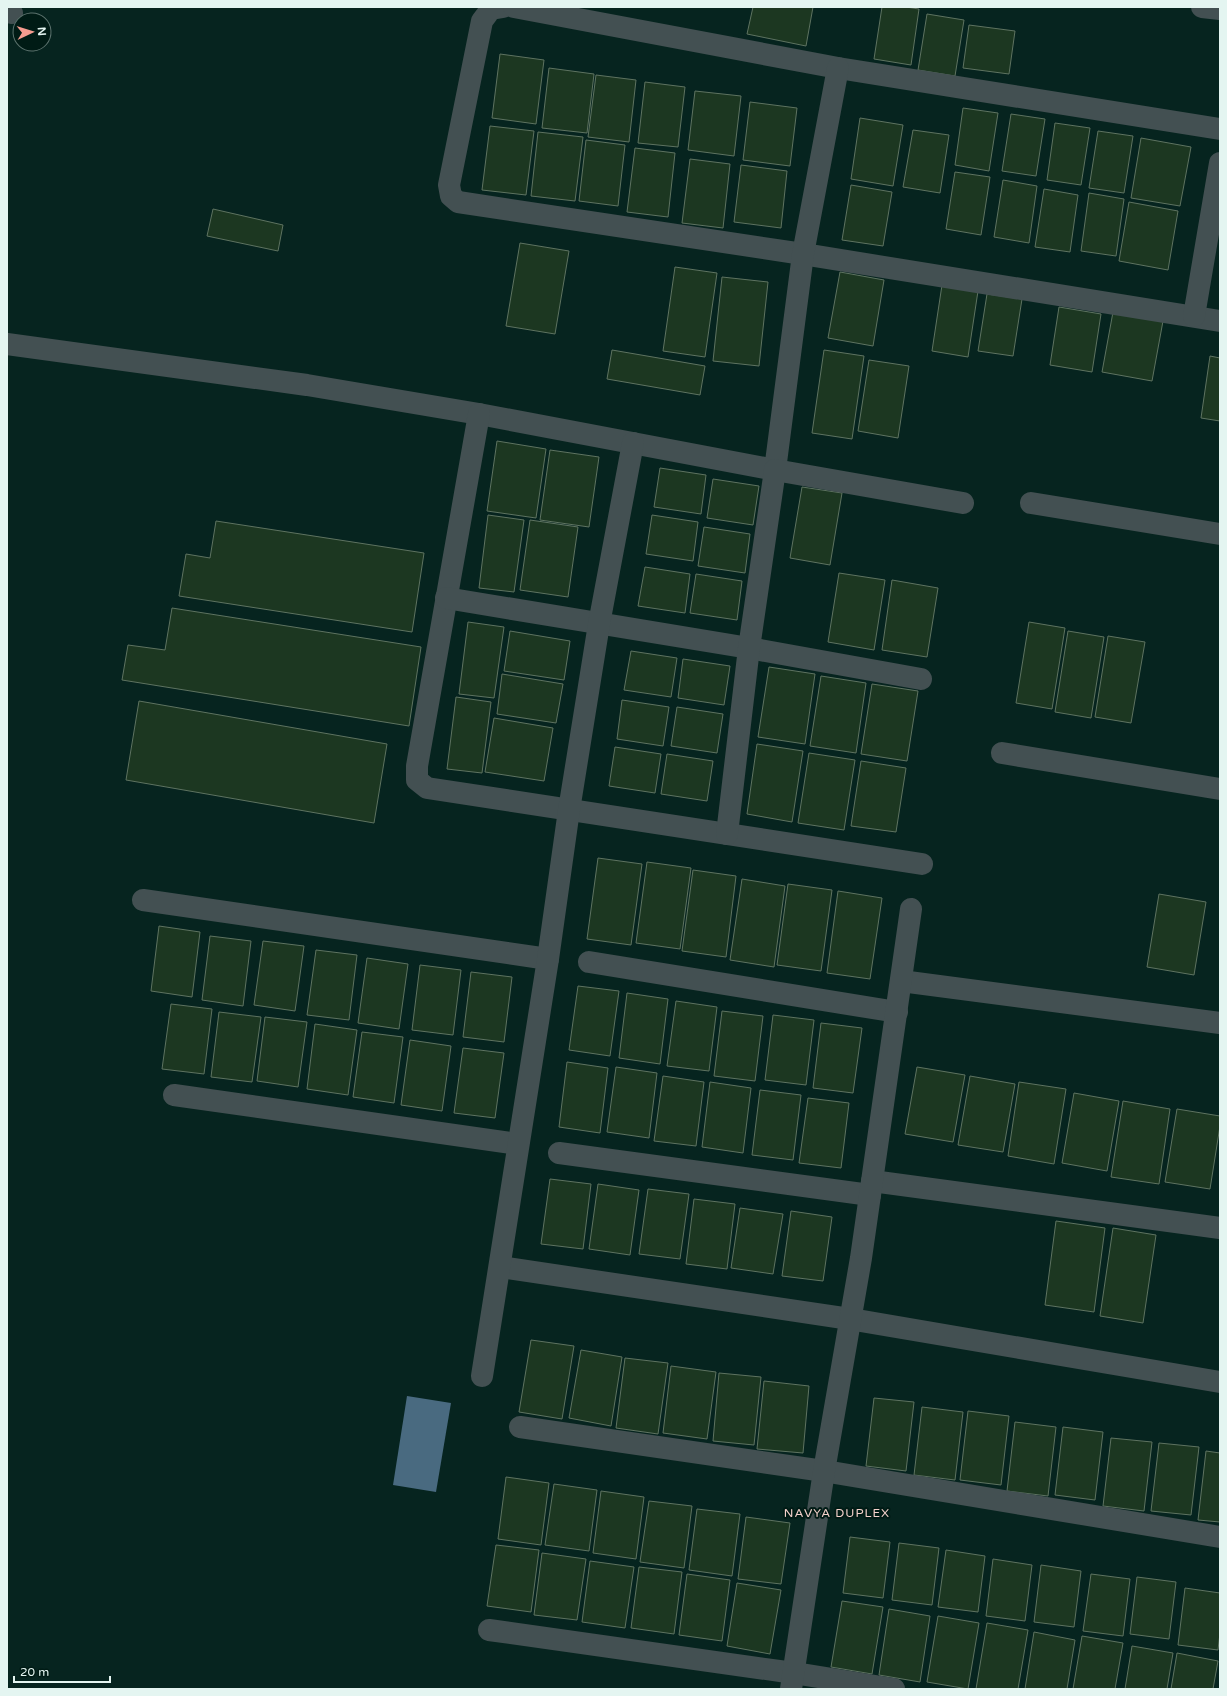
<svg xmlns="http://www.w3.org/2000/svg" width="1227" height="1696" viewBox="0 0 1227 1696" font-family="'Varela Round',sans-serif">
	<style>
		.water { fill: #496a80 }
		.building { fill: #1c3721; stroke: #5e7361 }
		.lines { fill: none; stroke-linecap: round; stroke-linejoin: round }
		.minor { stroke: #435052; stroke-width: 22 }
		.labels { text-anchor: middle; stroke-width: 4; stroke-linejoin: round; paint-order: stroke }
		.neighbourhood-label { font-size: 12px; letter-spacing: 1px; fill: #f5d2cc; stroke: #001b15 }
	</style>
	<rect width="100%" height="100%" fill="#06241f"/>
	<polygon class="water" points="407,1396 451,1403 436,1492 393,1485"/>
	<g class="building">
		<polygon points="753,7 813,7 806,46 747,34"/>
		<polygon points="882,7 906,7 919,9 911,65 874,59"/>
		<polygon points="927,14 964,20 955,76 918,70"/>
		<polygon points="969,25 1015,31 1009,74 963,68"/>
		<polygon points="500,54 544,60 536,124 492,118"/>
		<polygon points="549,68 594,74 587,133 542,128"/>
		<polygon points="596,75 636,80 629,142 588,137"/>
		<polygon points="645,82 685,87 678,147 638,143"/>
		<polygon points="695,91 741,96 734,156 688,150"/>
		<polygon points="750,102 797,108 790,166 743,160"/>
		<polygon points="963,108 998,113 989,171 955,165"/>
		<polygon points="1011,114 1045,119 1036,176 1002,171"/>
		<polygon points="860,118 903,125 893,186 851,179"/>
		<polygon points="1055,123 1090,128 1081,185 1047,180"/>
		<polygon points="490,126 534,131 526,195 482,190"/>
		<polygon points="913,130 949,135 940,193 903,187"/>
		<polygon points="1098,131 1133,136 1124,193 1089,188"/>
		<polygon points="538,132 583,137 575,201 531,196"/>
		<polygon points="1141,138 1191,147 1180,206 1131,198"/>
		<polygon points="586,140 625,145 618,206 579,201"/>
		<polygon points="635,148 675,153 668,217 627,212"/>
		<polygon points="690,159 730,164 723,228 682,223"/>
		<polygon points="741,165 787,171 781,228 734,222"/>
		<polygon points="955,172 990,177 981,235 946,229"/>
		<polygon points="1003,180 1037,186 1029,243 994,237"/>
		<polygon points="851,185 892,192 883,246 842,240"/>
		<polygon points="1044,189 1078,195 1070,252 1035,247"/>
		<polygon points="1089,193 1124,199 1116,256 1081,251"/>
		<polygon points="1129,202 1178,211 1168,270 1119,261"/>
		<polygon points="213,209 283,225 278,251 207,236"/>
		<polygon points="520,243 569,251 555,334 506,326"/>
		<polygon points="675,267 717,273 705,357 663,351"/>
		<polygon points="840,272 884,280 873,346 828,338"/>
		<polygon points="722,277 768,282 759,366 713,361"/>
		<polygon points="942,285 978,291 968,357 932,351"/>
		<polygon points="987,294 1022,299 1013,356 978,351"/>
		<polygon points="1059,307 1101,314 1092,372 1050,365"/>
		<polygon points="1113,312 1163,321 1152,381 1102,372"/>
		<polygon points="612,350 705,366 700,395 607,379"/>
		<polygon points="824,350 864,356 852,439 812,433"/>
		<polygon points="1210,356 1220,358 1220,421 1201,418"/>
		<polygon points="869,360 909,366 898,438 858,431"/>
		<polygon points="497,441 546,449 536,518 487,511"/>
		<polygon points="550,450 599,457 589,527 540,520"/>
		<polygon points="660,468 706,475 701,514 654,507"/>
		<polygon points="713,479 759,486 753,525 707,518"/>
		<polygon points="802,487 842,493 830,565 790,558"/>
		<polygon points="488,515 524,520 514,592 479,588"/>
		<polygon points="652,515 698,522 693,561 646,554"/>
		<polygon points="530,520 578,527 568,597 520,590"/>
		<polygon points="216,521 424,553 412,632 179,596 186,554 210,558"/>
		<polygon points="704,527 750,534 745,573 698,566"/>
		<polygon points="645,567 690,574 685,613 638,606"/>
		<polygon points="839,573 885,580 874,650 828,642"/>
		<polygon points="696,574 742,581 737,620 690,613"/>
		<polygon points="892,580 938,588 927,657 882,650"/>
		<polygon points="172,608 421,647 409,726 122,680 128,645 165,650"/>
		<polygon points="468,622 504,627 494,698 459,694"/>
		<polygon points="1029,622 1065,628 1052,709 1016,703"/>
		<polygon points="510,631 570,641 564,680 504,671"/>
		<polygon points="1068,631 1104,637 1091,718 1055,712"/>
		<polygon points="1108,636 1145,642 1131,723 1095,717"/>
		<polygon points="631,651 677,658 671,697 624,690"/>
		<polygon points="683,659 730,666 724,705 678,698"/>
		<polygon points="769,667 815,674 805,744 758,737"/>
		<polygon points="502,674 563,684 556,723 497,714"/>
		<polygon points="821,676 866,683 856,753 810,746"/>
		<polygon points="872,684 918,691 907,761 861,754"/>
		<polygon points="456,697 491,702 482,773 447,769"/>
		<polygon points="622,700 669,707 663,746 617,739"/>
		<polygon points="139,701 387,744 374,823 126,780"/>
		<polygon points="677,707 723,714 717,753 671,746"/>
		<polygon points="494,718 553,728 544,781 485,772"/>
		<polygon points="757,744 803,751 792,822 747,814"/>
		<polygon points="615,747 661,754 655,793 609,786"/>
		<polygon points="809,753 855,760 844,830 798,823"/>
		<polygon points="667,754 713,761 707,801 661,794"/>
		<polygon points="861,761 906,768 896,832 851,826"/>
		<polygon points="598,858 642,864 631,945 587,939"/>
		<polygon points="647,862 691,868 680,949 636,943"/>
		<polygon points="693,870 736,876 726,957 682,951"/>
		<polygon points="742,879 785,886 774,967 730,960"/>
		<polygon points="788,884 832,890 821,971 777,965"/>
		<polygon points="838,891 882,898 870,979 827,973"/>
		<polygon points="1159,894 1206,902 1194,975 1147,967"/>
		<polygon points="159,926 200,932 192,997 151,991"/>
		<polygon points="210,936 251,941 243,1006 202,1000"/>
		<polygon points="263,941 304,946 295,1011 254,1005"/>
		<polygon points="316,950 357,955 349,1020 307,1015"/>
		<polygon points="367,958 408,964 399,1029 358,1023"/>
		<polygon points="420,965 461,970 453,1035 412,1030"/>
		<polygon points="471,972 512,977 504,1042 463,1037"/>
		<polygon points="578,986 619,991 610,1056 569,1050"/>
		<polygon points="627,993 668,999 660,1064 619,1058"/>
		<polygon points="676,1001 717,1007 709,1071 667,1066"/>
		<polygon points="171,1004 212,1009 204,1074 162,1069"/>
		<polygon points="722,1011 763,1016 755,1081 714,1076"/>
		<polygon points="219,1012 261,1017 252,1082 211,1077"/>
		<polygon points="773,1015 814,1020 806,1085 765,1080"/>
		<polygon points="265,1017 307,1022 298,1087 257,1081"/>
		<polygon points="821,1023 862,1028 853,1093 813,1088"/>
		<polygon points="315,1024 357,1030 348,1095 307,1089"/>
		<polygon points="362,1032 403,1037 394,1103 353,1097"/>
		<polygon points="410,1040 451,1046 442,1111 401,1105"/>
		<polygon points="463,1048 504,1053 495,1118 454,1113"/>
		<polygon points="567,1062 608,1068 600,1133 559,1127"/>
		<polygon points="616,1067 657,1073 649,1138 607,1132"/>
		<polygon points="917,1067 965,1075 953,1142 905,1134"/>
		<polygon points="663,1076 704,1082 696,1146 654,1141"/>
		<polygon points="970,1076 1015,1084 1003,1152 958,1145"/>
		<polygon points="710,1082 751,1088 743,1153 702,1147"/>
		<polygon points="1019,1082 1066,1089 1054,1164 1008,1156"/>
		<polygon points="760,1090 801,1095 793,1160 752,1155"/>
		<polygon points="1074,1093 1119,1101 1107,1171 1062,1163"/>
		<polygon points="808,1098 849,1103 841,1168 799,1163"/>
		<polygon points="1123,1101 1170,1109 1159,1184 1111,1177"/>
		<polygon points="1177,1109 1220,1116 1220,1126 1210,1189 1165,1182"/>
		<polygon points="550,1179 591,1184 583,1249 541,1244"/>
		<polygon points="598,1184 639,1190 630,1255 589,1249"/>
		<polygon points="648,1189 689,1194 680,1259 639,1254"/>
		<polygon points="694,1199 735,1204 727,1269 686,1264"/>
		<polygon points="740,1208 783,1214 773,1274 731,1268"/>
		<polygon points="791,1211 832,1217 823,1281 782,1276"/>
		<polygon points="1056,1221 1105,1228 1094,1312 1045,1305"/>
		<polygon points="1113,1228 1156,1235 1143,1323 1100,1316"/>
		<polygon points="531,1340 574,1346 562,1419 519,1412"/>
		<polygon points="581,1350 622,1357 611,1426 569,1418"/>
		<polygon points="625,1358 668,1363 658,1434 616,1428"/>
		<polygon points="671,1366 716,1372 707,1439 663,1433"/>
		<polygon points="719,1373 761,1377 754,1445 713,1441"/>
		<polygon points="764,1381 809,1386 803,1453 757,1449"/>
		<polygon points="874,1398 914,1402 906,1471 866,1466"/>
		<polygon points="922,1407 963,1412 955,1480 914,1475"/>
		<polygon points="968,1411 1009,1416 1001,1485 960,1480"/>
		<polygon points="1015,1422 1056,1427 1048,1496 1007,1491"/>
		<polygon points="1063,1427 1103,1432 1095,1500 1055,1495"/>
		<polygon points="1111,1438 1152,1442 1144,1511 1103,1506"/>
		<polygon points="1159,1443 1199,1447 1191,1515 1151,1511"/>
		<polygon points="1206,1451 1220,1453 1220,1522 1198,1520"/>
		<polygon points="506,1477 549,1483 541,1545 498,1539"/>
		<polygon points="554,1484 597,1490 589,1551 545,1545"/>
		<polygon points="601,1491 644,1497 636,1559 593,1553"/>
		<polygon points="649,1501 692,1506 684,1568 640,1562"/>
		<polygon points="697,1509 740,1514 732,1576 689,1570"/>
		<polygon points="746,1517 790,1523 781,1584 738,1579"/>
		<polygon points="850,1537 890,1542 883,1598 843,1593"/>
		<polygon points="899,1543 939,1548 932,1605 892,1600"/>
		<polygon points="496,1545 539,1550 531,1612 487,1606"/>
		<polygon points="946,1550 985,1556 978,1612 938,1607"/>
		<polygon points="542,1553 586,1559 577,1620 534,1615"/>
		<polygon points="993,1559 1032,1565 1025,1621 986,1616"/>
		<polygon points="590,1561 634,1567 625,1628 582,1622"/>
		<polygon points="1041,1565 1081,1571 1074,1627 1034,1622"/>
		<polygon points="639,1567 682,1572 674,1634 631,1628"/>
		<polygon points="687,1574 730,1580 722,1641 679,1635"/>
		<polygon points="1091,1574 1130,1579 1123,1636 1083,1631"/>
		<polygon points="1137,1577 1176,1582 1169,1639 1130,1634"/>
		<polygon points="737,1583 781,1590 770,1654 727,1646"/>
		<polygon points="1185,1588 1220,1593 1220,1633 1218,1650 1178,1645"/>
		<polygon points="842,1601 883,1607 872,1674 831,1667"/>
		<polygon points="889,1609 930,1616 920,1682 879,1675"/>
		<polygon points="938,1616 979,1623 968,1689 927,1682"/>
		<polygon points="987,1623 1028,1630 1018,1689 976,1689"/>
		<polygon points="1034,1632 1075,1640 1067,1689 1025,1689"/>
		<polygon points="1082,1636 1123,1643 1115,1689 1073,1689"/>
		<polygon points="1132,1646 1173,1653 1167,1689 1125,1689"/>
		<polygon points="1177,1653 1218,1661 1213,1689 1171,1689"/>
	</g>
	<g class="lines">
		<g class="minor">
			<polyline points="503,7 491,9 482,21 449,185 451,196 458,202 803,254 1220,321"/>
			<polyline points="514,7 838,68 1220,129"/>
			<polyline points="1202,7 1220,9"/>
			<polyline points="7,12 12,13"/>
			<polyline points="1194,316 1220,163"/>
			<polyline points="7,344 307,385 479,414 775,470 803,254 838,68"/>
			<polyline points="479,414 417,766 417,780 427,788 922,864"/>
			<polyline points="1031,503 1220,534"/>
			<polyline points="446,598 749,648 921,679"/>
			<polyline points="1002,753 1220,789"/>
			<polyline points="727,834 749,648 775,470 963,503"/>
			<polyline points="143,900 548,959"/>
			<polyline points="589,962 897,1012"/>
			<polyline points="901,981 1220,1023"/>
			<polyline points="174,1095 518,1144"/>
			<polyline points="559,1153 870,1195"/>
			<polyline points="872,1181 1220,1228"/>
			<polyline points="500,1267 850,1319 1220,1382"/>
			<polyline points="482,1376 548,959 569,810 599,624 633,443"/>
			<polyline points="520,1427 824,1471 1220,1537"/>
			<polyline points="489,1630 794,1673 894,1689"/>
			<polyline points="791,1689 824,1471 861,1258 911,909"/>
		</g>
	</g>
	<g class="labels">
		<g class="neighbourhood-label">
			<text x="837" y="1517">NAVYA DUPLEX</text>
		</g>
	</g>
	<rect width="1227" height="1696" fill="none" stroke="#e4f5f1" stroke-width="16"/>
	<g transform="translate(32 32) rotate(86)"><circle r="19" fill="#001b15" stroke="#5b726d"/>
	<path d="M0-3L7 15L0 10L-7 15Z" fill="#f59c90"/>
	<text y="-6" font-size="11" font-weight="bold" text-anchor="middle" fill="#e4f5f1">N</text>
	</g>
	<path d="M14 1676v6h96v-6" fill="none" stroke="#e4f5f1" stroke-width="2"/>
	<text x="20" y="1676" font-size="12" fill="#e4f5f1" stroke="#001b15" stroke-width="3" paint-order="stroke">20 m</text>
</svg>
